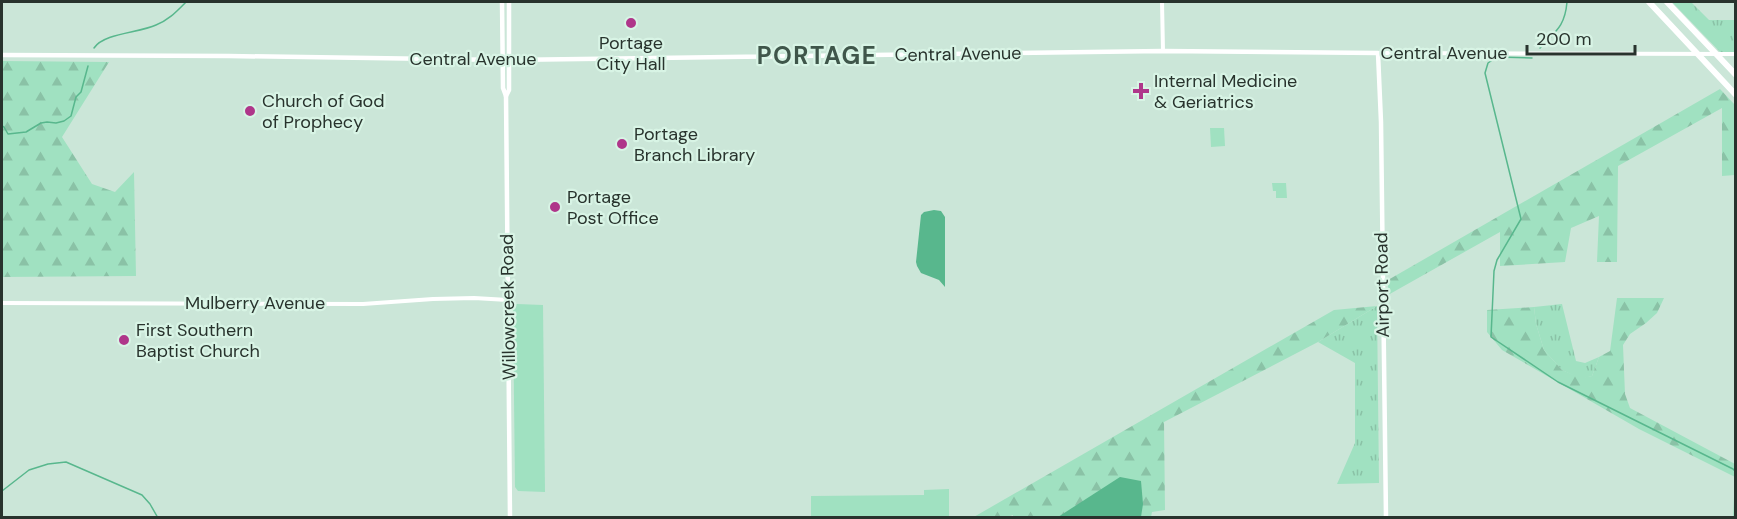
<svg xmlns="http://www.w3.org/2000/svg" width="1737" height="519" viewBox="0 0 1737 519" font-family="'DM Sans',sans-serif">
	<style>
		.grass { fill: url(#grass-tufts) }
		.forest { fill: url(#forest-firs) }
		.green { fill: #a0e1c1 }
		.water { fill: #58b78d }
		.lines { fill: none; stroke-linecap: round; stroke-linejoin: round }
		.stream { stroke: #58b78d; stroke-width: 1.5 }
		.tertiary { stroke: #fff; stroke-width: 4 }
		.secondary { stroke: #fff; stroke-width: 4.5 }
		.motorway { stroke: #fff; stroke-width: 6 }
		.poi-dot { fill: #af368a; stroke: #d8f4e5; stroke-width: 2 }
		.labels { text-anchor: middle; stroke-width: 4.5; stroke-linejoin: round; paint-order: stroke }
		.poi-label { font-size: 18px; fill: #28332d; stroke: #d8f4e5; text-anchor: start }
		.street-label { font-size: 18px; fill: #28332d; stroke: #d8f4e5 }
		.district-label { font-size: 24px; font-weight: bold; letter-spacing: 1.5px; fill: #3f564a; stroke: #d8f4e5 }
	</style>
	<defs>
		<pattern id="grass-tufts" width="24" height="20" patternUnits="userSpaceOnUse" patternTransform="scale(1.5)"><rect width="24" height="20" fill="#a0e1c1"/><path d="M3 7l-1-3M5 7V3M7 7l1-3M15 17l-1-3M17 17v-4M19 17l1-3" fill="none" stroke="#8ac2a6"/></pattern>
		<pattern id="forest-firs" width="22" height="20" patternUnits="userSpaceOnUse" patternTransform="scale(1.5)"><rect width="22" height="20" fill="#a0e1c1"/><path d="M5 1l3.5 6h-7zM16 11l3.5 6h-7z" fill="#8ac2a6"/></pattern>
	</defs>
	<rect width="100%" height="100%" fill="#cbe6d8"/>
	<g class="grass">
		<polygon points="1672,2 1691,2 1709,20 1734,20 1734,52 1720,52"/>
		<polygon points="1562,304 1576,361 1585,363 1599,357 1592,376 1581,379 1562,370 1544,350 1536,324 1534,307"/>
		<polygon points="1377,306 1379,483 1337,484 1355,443 1355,363 1318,342"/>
	</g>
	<g class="forest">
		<polygon points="2,61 109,62 62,137 92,184 115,192 134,172 136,276 2,277"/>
		<polygon points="1720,89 1735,105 1735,175 1722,176 1722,108 1618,166 1617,262 1597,262 1599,216 1571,228 1565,262 1500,266 1500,232 1388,295 1388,280"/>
		<polygon points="1617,298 1664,298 1657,313 1646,323 1630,334 1623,345 1625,394 1630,408 1735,464 1735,517 1733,517 1735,477 1639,429 1502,350 1487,332 1487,310 1534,307 1536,324 1544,350 1562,370 1581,378 1592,376 1599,357 1610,351"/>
		<polygon points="1377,306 1318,342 1164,422 1165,510 1152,512 1151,517 1013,518 1013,515 1007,517 972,518 1334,310"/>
	</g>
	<g class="green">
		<polygon points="1210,128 1224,128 1225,146 1211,147"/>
		<polygon points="1272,183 1286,183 1287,198 1276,198 1276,191 1273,191"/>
		<polygon points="517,304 543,305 545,492 518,491 515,487 513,308 513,306"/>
		<polygon points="949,489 949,517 811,517 811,496 924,495 924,490"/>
	</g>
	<g class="water">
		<polygon points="934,210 941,211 945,217 945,287 939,280 921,273 917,266 916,262 921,215 924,212"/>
		<polygon points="1120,477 1141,481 1143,504 1141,517 1058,517"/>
	</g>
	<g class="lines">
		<g class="stream">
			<path d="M94 48C104 33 139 33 156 25 169 20 177 11 186 2"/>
			<path d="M1540 48C1556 31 1565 26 1567 2"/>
			<polyline points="1532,58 1497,57 1488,63 1485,73 1521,219 1497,260 1494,271 1491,337 1558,382 1733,469 1736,472"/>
			<polyline points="2,126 4,127 8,134 26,132 41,123 47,122 56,123 64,121 71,116 76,97 81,92 88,66"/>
			<polyline points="2,491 29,470 48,464 66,462 142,495 150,504 158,518"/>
		</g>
		<g class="tertiary">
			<polyline points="1162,2 1163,51"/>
			<polyline points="1378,53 1736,54"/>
			<polyline points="2,303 363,304 433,299 474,298 508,300"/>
		</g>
		<g class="secondary">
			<polyline points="502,2 503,88 506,96 510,518"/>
			<polyline points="2,55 229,56 503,60 1163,51 1378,53 1381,122 1386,518"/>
			<polyline points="506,96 509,90 509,2"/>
		</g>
		<g class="motorway">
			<polyline points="1649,2 1736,95"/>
			<polyline points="1667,2 1736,75"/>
		</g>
	</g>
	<g class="poi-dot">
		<circle cx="631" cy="23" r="6"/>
		<path d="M1138 82h6v6h6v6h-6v6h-6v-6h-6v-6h6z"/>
		<circle cx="250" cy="111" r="6"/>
		<circle cx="622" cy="144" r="6"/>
		<circle cx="555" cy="207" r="6"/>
		<circle cx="124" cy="340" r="6"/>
	</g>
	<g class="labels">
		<g class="poi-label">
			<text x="631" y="49" text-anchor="middle">Portage<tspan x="631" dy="21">City Hall</tspan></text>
			<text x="1154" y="87">Internal Medicine<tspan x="1154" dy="21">&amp; Geriatrics</tspan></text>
			<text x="262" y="107">Church of God<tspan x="262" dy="21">of Prophecy</tspan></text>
			<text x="634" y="140">Portage<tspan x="634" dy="21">Branch Library</tspan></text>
			<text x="567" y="203">Portage<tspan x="567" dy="21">Post Office</tspan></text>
			<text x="136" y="336">First Southern<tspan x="136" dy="21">Baptist Church</tspan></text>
		</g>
		<g class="street-label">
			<text x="1444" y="59">Central Avenue</text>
			<text transform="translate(958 54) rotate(-1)" y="6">Central Avenue</text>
			<text x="473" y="65">Central Avenue</text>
			<text transform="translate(1382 285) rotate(-91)" y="6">Airport Road</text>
			<text x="255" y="309">Mulberry Avenue</text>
			<text transform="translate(508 307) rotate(-91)" y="6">Willowcreek Road</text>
		</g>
		<g class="district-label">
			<text x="817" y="64">PORTAGE</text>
		</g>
	</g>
	<rect width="1737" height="519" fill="none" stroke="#28332d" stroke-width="6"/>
	<path d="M1527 45v9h108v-9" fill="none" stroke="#28332d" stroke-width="3"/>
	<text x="1536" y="45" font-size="18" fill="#28332d" stroke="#d8f4e5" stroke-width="4.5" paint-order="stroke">200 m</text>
</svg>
